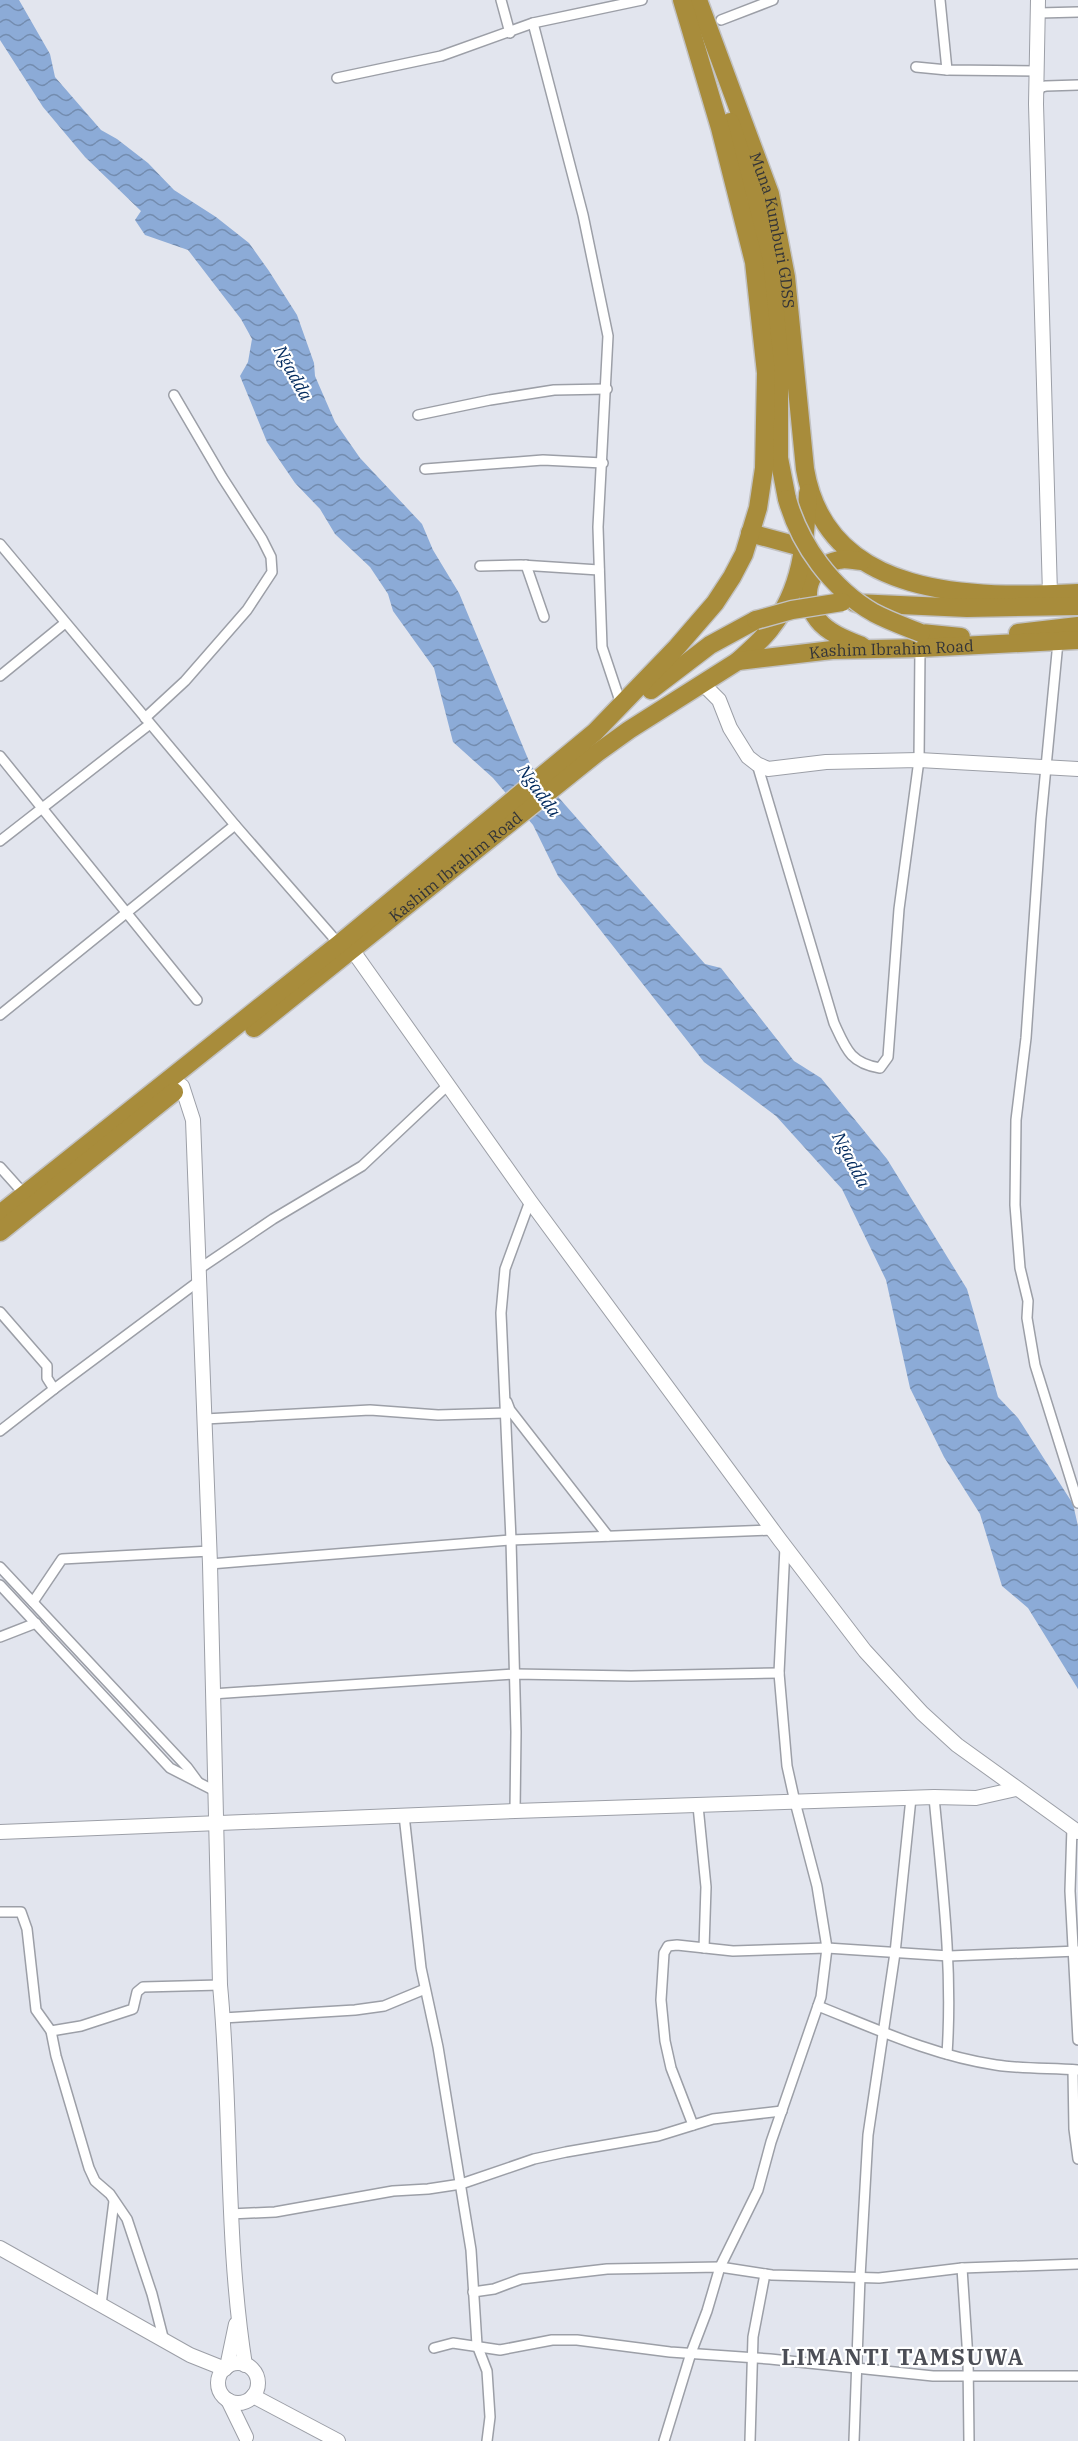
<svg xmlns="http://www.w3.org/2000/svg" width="1078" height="2441" viewBox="0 0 1078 2441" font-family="'IBM Plex Serif',serif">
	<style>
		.water { fill: url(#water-waves) }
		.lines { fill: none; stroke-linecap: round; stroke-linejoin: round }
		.street-casing { stroke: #9c9fa7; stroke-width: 12 }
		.secondary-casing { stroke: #9c9fa7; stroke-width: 16 }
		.highway-casing { stroke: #c2c2c3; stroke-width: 21 }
		.street { stroke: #fff; stroke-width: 9 }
		.secondary { stroke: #fff; stroke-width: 14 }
		.highway { stroke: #a88c3b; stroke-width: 18 }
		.highway-bridge-casing { stroke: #c2c2c3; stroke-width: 21; stroke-linecap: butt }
		.highway-bridge { stroke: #a88c3b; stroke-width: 18 }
		.labels { text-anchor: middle; stroke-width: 4.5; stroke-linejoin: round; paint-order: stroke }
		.street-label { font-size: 16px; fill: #333438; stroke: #fff }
		.water-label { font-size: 18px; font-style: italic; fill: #01295d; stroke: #fff }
		.district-label { font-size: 22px; font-weight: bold; letter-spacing: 1.5px; fill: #4c4e56; stroke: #fff }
	</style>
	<defs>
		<pattern id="water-waves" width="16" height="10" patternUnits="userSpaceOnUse" patternTransform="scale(1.5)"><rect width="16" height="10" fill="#8cabd7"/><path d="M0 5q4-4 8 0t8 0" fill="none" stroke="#738caf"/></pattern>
	</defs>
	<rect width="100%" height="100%" fill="#e2e5ee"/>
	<polygon class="water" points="0,0 19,0 50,54 55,77 101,130 117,139 148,163 174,190 216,217 249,243 269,271 297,315 314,363 315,376 335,422 360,458 422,524 433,550 459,593 531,766 705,964 721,968 794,1061 821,1078 887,1159 967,1289 998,1397 1018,1418 1073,1504 1078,1526 1078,1689 1028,1608 1002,1586 980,1514 944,1457 910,1388 886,1280 842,1189 776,1116 704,1062 558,876 533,825 493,778 453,742 434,668 393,611 388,594 370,567 335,534 320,509 295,483 267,442 240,376 248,362 252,339 241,319 188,250 145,235 135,220 141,211 85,157 43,107 0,40"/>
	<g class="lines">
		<g class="street-casing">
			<g id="street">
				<polyline points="501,0 510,33"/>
				<polyline points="940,0 947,70"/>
				<polyline points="1039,13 1078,12"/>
				<polyline points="721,20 773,0"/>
				<polyline points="533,23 583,215 608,336 598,527 600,590 602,647 621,704"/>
				<polyline points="916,67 947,70 1038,71"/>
				<polyline points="337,78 441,56 533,23 642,0"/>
				<polyline points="1037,94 1041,87 1046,86 1078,85"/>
				<polyline points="418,415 490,400 554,390 607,389"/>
				<polyline points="425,469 543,460 603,463"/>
				<polyline points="0,544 235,825 339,944"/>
				<polyline points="526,565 544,617"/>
				<polyline points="480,566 521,565 599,570"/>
				<polyline points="1058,642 1041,819 1026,1038 1016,1120 1015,1205 1020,1268 1028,1301 1027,1318 1035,1365 1078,1503"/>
				<polyline points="0,676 65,623"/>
				<polyline points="145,718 185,681 247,610 272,572 271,557 262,539 222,477 174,395"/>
				<polyline points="0,756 197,1000"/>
				<path d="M757 764 834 1023C846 1049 850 1063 880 1068L888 1057 899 909 919 760 920 648"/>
				<polyline points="0,841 150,724"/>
				<polyline points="0,1015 235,825"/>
				<polyline points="0,1167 26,1196"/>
				<polyline points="199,1269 273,1219 362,1166 447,1086"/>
				<polyline points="0,1312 47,1366 47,1378 54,1389 199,1281"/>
				<polyline points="507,1402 510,1410 608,1536"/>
				<polyline points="205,1419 370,1410 438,1415 505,1413"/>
				<polyline points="0,1431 54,1389"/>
				<polyline points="210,1564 511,1540 772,1530"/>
				<polyline points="0,1567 187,1767 198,1782"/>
				<polyline points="0,1585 170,1768 215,1791"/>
				<polyline points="33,1602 62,1559 210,1551"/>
				<polyline points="0,1637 36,1623"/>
				<polyline points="212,1694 514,1674 631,1676 779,1673"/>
				<path d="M934 1797C942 1883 953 1967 947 2054"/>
				<polyline points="698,1806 706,1887 704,1948"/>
				<polyline points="515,1811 516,1732 511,1540 501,1313 505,1269 530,1201"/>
				<polyline points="404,1815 421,1968 438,2047 471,2250 477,2345 487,2371 490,2417 487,2441"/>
				<polyline points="1072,1827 1070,1891 1078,2040"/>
				<polyline points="0,1912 21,1912 27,1929 36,2010 51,2031 56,2056 89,2168 95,2181 110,2194 127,2219 152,2294 164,2341"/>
				<path d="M818 2006C876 2029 934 2056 996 2065 1023 2069 1051 2068 1078 2070"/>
				<polyline points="223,2018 355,2010 384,2006 425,1989"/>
				<polyline points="51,2031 81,2026 133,2009 137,1992 143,1987 220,1985"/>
				<polyline points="1073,2070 1074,2129 1078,2159"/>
				<polyline points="693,2125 671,2068 665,2041 661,2000 664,1953 668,1946 677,1945 733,1951 827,1948 949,1956 1078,1951"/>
				<polyline points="230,2214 275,2212 393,2191 428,2189 461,2184 534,2159 566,2152 658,2136 713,2119 782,2111"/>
				<polyline points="962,2268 968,2359 969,2441"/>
				<polyline points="473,2292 494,2289 521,2279 607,2269 720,2267 772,2275 879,2278 962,2268 1078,2264"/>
				<polyline points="101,2305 114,2201"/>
				<polyline points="434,2348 453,2343 500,2350 552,2340 577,2340 670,2352 770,2359 933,2376 1078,2376"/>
				<polyline points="664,2441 691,2353 707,2311 720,2267 758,2190 771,2142 821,1997 827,1948 817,1886 795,1802 787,1766 779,1673 785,1547"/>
				<polyline points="750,2441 753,2337 765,2274"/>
				<polyline points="854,2441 860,2277 868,2135 895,1953 911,1798"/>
			</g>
		</g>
		<g class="secondary-casing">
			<g id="secondary">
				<polyline points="1038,0 1036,104 1050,594"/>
				<polyline points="702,683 719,700 730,728 748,757 757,764 768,769 826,762 919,760 1078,769"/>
				<polyline points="353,951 530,1201 780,1540 865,1651 922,1713 957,1745 1078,1832"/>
				<path d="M182 1086 193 1120 210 1564 220 1985C232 2111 225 2239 245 2365"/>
				<polyline points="0,1832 515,1811 934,1797 976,1798 1016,1789"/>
				<polyline points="0,2248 190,2355 225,2369"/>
				<circle cx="238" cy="2383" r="20"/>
				<polyline points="227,2367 236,2324"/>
				<polyline points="253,2396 338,2441"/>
				<polyline points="228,2400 246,2437"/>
			</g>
		</g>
		<g class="highway-casing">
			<g id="highway">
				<path id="s1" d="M698 0 770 194 786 277 805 469C827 600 974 598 1078 593"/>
				<polyline points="730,122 755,195 772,279 779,355 779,458 787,499"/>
				<polyline points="750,533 805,548"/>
				<polyline points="855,603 967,608 1078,606"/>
				<polyline points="921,633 961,637"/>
				<polyline points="1018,633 1078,626"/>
				<path d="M862 646C847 640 828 633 818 620 799 596 808 566 839 560 846 558 855 561 862 561"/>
				<path d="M738 661C749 651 762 640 771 628 803 588 805 542 808 493"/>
				<polyline points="651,690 710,645 756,620"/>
				<path id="s2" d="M254 1028 597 753 629 730 738 661 832 650 920 648 1078 640"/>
				<polyline points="0,1214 339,944 595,732 677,647 715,603 732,577 744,554 758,508 764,468 766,373 754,262 720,128 682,0"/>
				<polyline points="0,1232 174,1092"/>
			</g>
		</g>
		<use href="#street" class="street"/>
		<use href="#secondary" class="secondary"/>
		<use href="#highway" class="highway"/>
		<g class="highway-bridge-casing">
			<g id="highway-bridge">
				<path d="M787 499C800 545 832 589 874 613 889 621 906 627 921 633"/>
				<polyline points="756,620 792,610 842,602"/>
			</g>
		</g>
		<use href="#highway-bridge" class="highway-bridge"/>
	</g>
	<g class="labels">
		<g class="street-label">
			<text dy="6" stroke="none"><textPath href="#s1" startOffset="243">Muna Kumburi GDSS</textPath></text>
			<text dy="6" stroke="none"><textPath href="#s2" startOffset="762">Kashim Ibrahim Road</textPath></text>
			<text dy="6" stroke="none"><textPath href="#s2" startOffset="258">Kashim Ibrahim Road</textPath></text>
		</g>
		<g class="water-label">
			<text transform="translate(293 373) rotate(61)" y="6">Ngadda</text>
			<text transform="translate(539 791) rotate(54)" y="6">Ngadda</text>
			<text transform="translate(851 1160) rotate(62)" y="6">Ngadda</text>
		</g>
		<g class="district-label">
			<text x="903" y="2365">LIMANTI TAMSUWA</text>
		</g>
	</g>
</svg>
